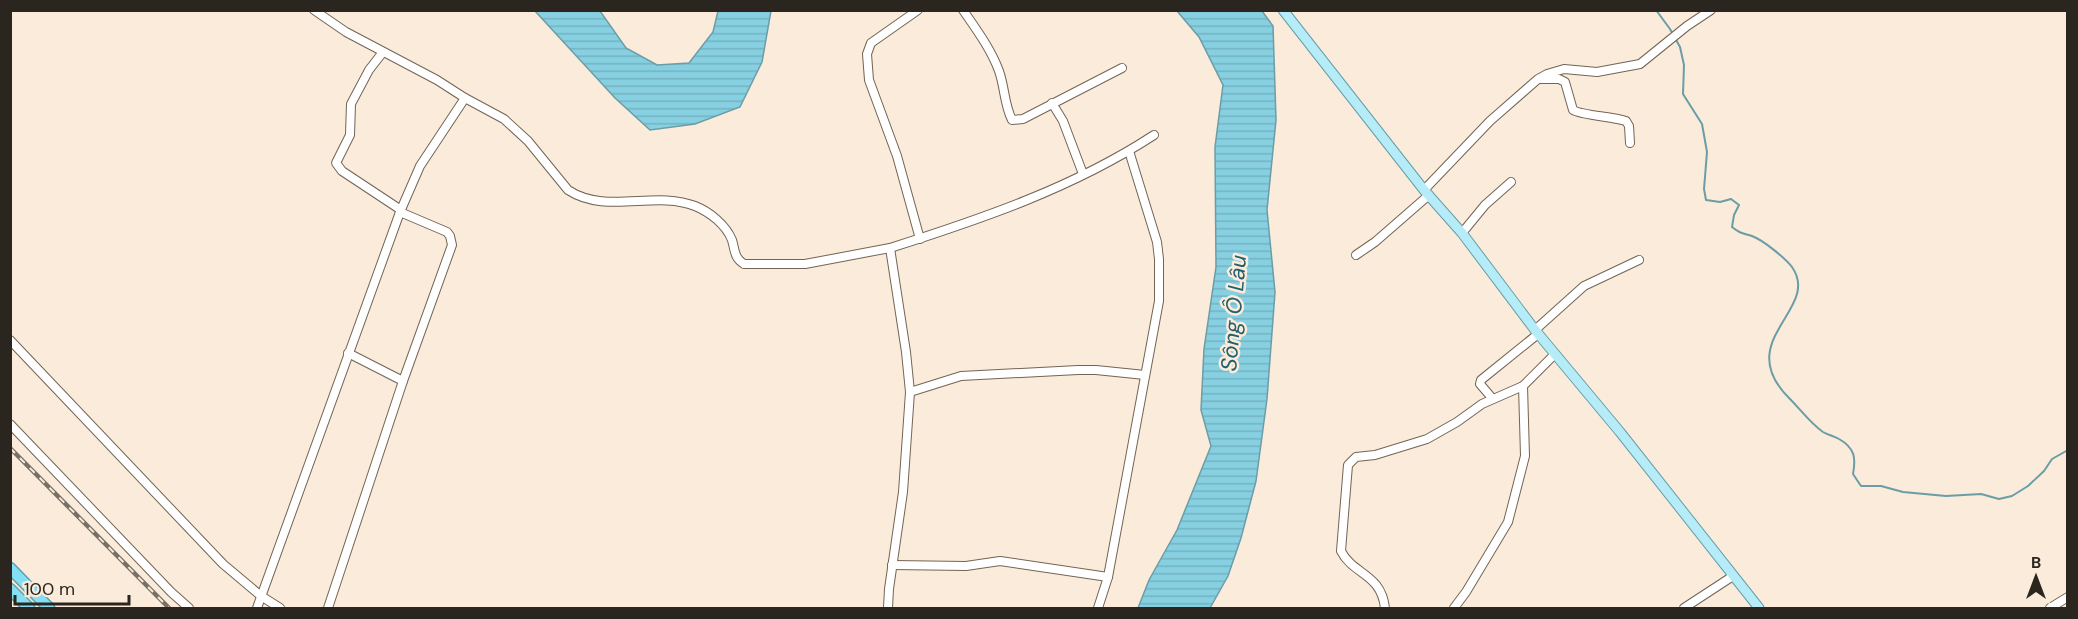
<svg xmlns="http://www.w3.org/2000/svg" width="2078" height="619" viewBox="0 0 2078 619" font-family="'DM Sans',sans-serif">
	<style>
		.water { fill: url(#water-rules); stroke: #6b9da7; stroke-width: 1.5 }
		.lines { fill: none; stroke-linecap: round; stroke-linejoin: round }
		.stream { stroke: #6b9da7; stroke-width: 2 }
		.minor-casing { stroke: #726556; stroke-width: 10 }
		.major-casing { stroke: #659ea9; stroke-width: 11 }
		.highway-casing { stroke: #659ea9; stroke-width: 13 }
		.minor { stroke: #fff; stroke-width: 8 }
		.major { stroke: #b5ecf8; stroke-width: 9 }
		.highway { stroke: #84dff4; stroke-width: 10 }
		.rail-casing { stroke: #786f65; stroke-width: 4.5 }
		.rail { stroke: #faebda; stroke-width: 2; stroke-dasharray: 7; stroke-linecap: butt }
		.labels { text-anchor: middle; stroke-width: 5; stroke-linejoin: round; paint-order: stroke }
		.water-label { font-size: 22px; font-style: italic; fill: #225e6b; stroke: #faebda }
	</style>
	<defs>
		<pattern id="water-rules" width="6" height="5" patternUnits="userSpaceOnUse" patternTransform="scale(1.5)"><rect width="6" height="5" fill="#86d0e1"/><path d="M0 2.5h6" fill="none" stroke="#74b2c1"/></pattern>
	</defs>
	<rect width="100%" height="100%" fill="#faebda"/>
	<g class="water">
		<polygon points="535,11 600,11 626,48 657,65 689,63 713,32 718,11 771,11 762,62 740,107 695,124 650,130 615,98"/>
		<polygon points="1177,11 1262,11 1273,26 1276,120 1267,210 1275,292 1267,399 1256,481 1241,538 1228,576 1210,608 1138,608 1149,580 1177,530 1211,446 1201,410 1204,349 1216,267 1215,147 1223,85 1199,37"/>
	</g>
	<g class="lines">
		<path class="stream" d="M1656 10 1670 29 1680 47 1684 65 1683 94 1702 124 1707 152 1704 189 1706 200 1720 202 1731 199 1739 205 1734 215 1732 227C1741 234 1742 233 1752 236 1763 240 1785 258 1792 267 1822 310 1730 340 1790 399 1801 410 1810 423 1823 432 1828 435 1834 436 1839 439 1855 448 1856 458 1853 474L1861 486H1881L1903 492 1946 496 1981 494 1999 499 2012 496 2028 486 2044 471 2052 459 2068 450"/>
		<g class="minor-casing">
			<g id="minor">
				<path d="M314 10 346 32 437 80 465 98 504 119 528 141 568 190C606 215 655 190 695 206 710 212 726 225 732 240 735 250 734 258 744 264H805L890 248 906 352 910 392 903 492 889 589 888 608"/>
				<polyline points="918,10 871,43 867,54 869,80 897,156 920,239"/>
				<path d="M963 10C976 29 991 49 999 71 1005 88 1004 104 1012 120L1023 119 1122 68"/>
				<polyline points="383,52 369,70 351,104 350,135 336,163 342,171 401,210"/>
				<path d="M1540 79H1559L1565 82 1573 110C1580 115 1614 117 1626 121L1629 126 1630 143"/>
				<polyline points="1052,103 1063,121 1083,174"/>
				<polyline points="1424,190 1490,121 1538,79 1547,74 1564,69 1597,72 1640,64 1687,26 1711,10"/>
				<polyline points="1462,233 1485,205 1511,182"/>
				<path d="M890 248C981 219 1073 188 1154 135"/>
				<polyline points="1356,255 1375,242 1429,195"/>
				<polyline points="1535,330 1584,286 1639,260"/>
				<polyline points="10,340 223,564 261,596 280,608"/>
				<polyline points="348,353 403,381"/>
				<polyline points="910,392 961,376 1078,370 1096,370 1145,375"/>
				<polyline points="1492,398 1480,384 1481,380 1538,334"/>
				<polyline points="10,424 171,592 189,608"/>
				<polyline points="892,565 966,566 1000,561 1108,577"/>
				<polyline points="257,608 400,212 420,166 465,98"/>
				<polyline points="328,608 403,381 452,245 450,236 447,232 400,212"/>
				<polyline points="1098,608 1108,577 1159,301 1159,259 1157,242 1129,151"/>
				<path d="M1385 608C1381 573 1353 575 1341 551L1348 465 1356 457 1375 455 1427 439 1457 422 1482 404 1523 386"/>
				<polyline points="1454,608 1466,592 1508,522 1525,456 1523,386 1555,354"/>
				<polyline points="1684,608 1733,576"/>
				<polyline points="2050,608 2068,597"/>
			</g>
		</g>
		<g class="major-casing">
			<polyline id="major" points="1283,10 1424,190 1462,233 1535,330 1620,432 1759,608"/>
		</g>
		<g class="highway-casing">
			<g id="highway">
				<polyline points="10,568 49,608"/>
				<polyline points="10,589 29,608"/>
			</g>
		</g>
		<use href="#minor" class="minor"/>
		<use href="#major" class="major"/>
		<use href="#highway" class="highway"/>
		<g class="rail-casing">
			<polyline id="rail" points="10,448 169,608"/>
		</g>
		<use href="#rail" class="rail"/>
	</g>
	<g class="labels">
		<g class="water-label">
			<text transform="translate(1233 313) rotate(-85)" y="8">Sông Ô Lâu</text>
		</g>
	</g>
	<rect width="2078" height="619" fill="none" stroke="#2b251f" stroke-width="24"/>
	<g transform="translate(2036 577)" stroke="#faebda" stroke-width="4.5" paint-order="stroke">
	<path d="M0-4.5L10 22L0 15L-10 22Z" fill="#2b251f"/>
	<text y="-9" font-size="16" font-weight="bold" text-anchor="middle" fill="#2b251f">B</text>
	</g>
	<path d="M15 595v9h114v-9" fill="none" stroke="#2b251f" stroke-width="3"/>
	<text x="24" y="595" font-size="18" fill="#2b251f" stroke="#faebda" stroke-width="4.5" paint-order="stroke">100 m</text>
</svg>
